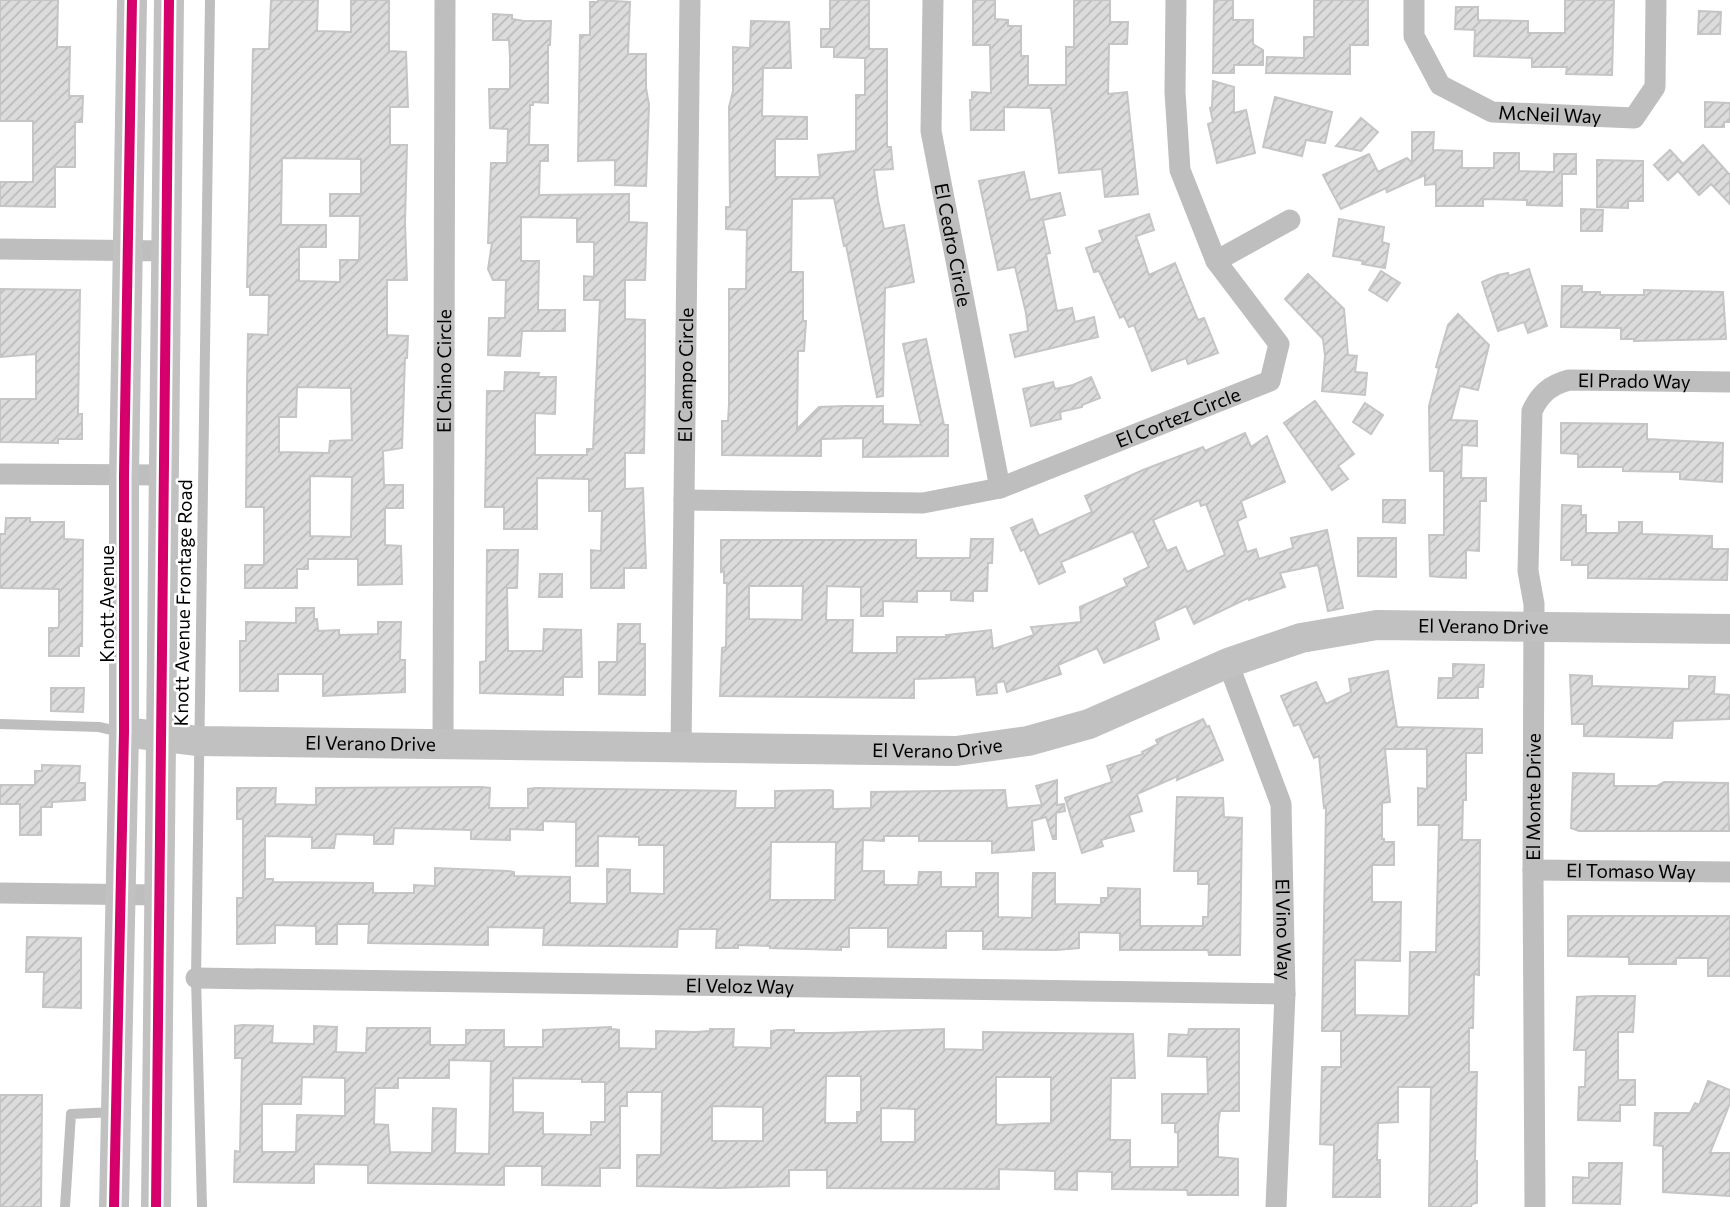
<svg xmlns="http://www.w3.org/2000/svg" width="1730" height="1207" viewBox="0 0 1730 1207" font-family="Commissioner,sans-serif">
	<style>
		.building { fill: url(#building-hatch); stroke: #c5c5c5; stroke-width: 2; fill-rule: evenodd }
		.lines { fill: none; stroke-linecap: round; stroke-linejoin: round }
		.lane { stroke: #bebebe; stroke-width: 10 }
		.street { stroke: #bebebe; stroke-width: 21 }
		.secondary { stroke: #c1c1c1; stroke-width: 30 }
		.cycleway-casing { stroke: #fff; stroke-width: 15 }
		.cycleway { stroke: #d6006c; stroke-width: 10 }
		.labels { text-anchor: middle; stroke-width: 5; stroke-linejoin: round; paint-order: stroke }
		.street-label { font-size: 19px; fill: #000; stroke: #fff }
	</style>
	<defs>
		<pattern id="building-hatch" width="6" height="6" patternUnits="userSpaceOnUse" patternTransform="scale(1.75)"><rect width="6" height="6" fill="#dcdcdc"/><path d="M-1 1l2-2M0 6l6-6M5 7l2-2" fill="none" stroke="#bbb"/></pattern>
	</defs>
	<rect width="100%" height="100%" fill="#fff"/>
	<g class="building">
		<polygon points="0,0 58,0 57,47 70,47 69,96 83,96 82,122 75,122 75,167 55,167 55,207 0,206 0,182 33,182 33,121 0,121"/>
		<path d="M271 0H318L317 31 351 32V0H389V51L406 52 408 107H390V145H407L405 223 407 280H387V335L408 336 407 358H405L402 448 383 451 384 485H403V508H385V545L401 546 402 584 358 585V559H308V569H297V588H245V565H264V507H246L247 387 248 334 268 335 269 295H250V287H247L253 49H269ZM282 158 361 159V194H330V216H360L359 260H340V282L299 281V247H326V225H281ZM297 387 351 388 352 440 330 441 329 453 279 452V417H296ZM310 476 352 477 351 537 310 536Z"/>
		<polygon points="598,0 630,2 628,54 646,54 646,88 649,105 646,186 615,185 615,160 578,161 580,35 590,35 590,2 598,2"/>
		<polygon points="830,0 869,0 869,49 887,49 887,147 891,147 893,169 874,170 878,200 884,229 904,225 914,282 885,288 883,396 877,397 846,245 844,246 834,198 792,199 791,272 803,272 803,321 806,321 804,351 798,351 797,429 819,407 845,406 883,406 883,424 921,425 903,344 926,339 944,425 948,425 948,456 863,457 863,438 821,439 821,456 722,455 722,421 728,421 729,404 729,289 746,289 747,230 726,229 726,207 730,207 729,107 733,91 733,47 750,48 751,21 789,22 791,68 763,68 762,116 807,117 807,139 775,139 775,177 820,177 818,155 856,151 856,95 865,95 865,58 834,57 834,47 821,47 821,29 830,29"/>
		<polygon points="973,0 995,0 995,19 1008,20 1008,26 1021,26 1021,56 1028,56 1028,85 1066,85 1066,47 1074,47 1074,0 1110,0 1110,22 1128,22 1127,44 1109,44 1108,94 1127,92 1138,194 1105,197 1102,169 1059,173 1051,108 1004,107 1004,130 971,130 970,100 972,100 972,92 991,93 990,45 973,45"/>
		<polygon points="1214,0 1233,0 1233,20 1253,20 1253,44 1263,50 1263,65 1234,65 1234,73 1213,73"/>
		<polygon points="1314,0 1368,0 1368,45 1350,45 1350,74 1266,73 1267,57 1304,58 1304,37 1314,37"/>
		<polygon points="1565,0 1614,0 1612,75 1566,74 1567,67 1532,67 1532,58 1474,56 1475,30 1455,29 1456,7 1478,7 1478,20 1528,21 1528,33 1565,33"/>
		<polygon points="1699,11 1721,12 1720,34 1698,34"/>
		<polygon points="493,14 512,15 512,19 524,21 551,21 550,45 548,45 548,103 533,102 533,105 530,105 529,145 548,145 548,161 540,161 539,195 629,194 629,222 647,223 645,280 625,280 625,319 645,320 645,385 644,453 625,453 625,489 643,488 646,568 624,568 624,588 591,588 591,550 601,551 602,511 589,511 589,479 537,478 537,529 504,529 504,507 485,507 487,391 504,391 505,372 539,373 538,377 556,377 555,414 535,413 535,455 587,455 587,449 593,449 600,300 584,300 584,276 594,277 594,242 577,242 577,218 521,217 521,261 539,261 538,310 565,310 565,331 522,331 520,356 488,355 489,318 505,318 506,280 493,280 488,269 492,243 488,243 491,163 507,163 508,129 490,128 489,89 510,89 510,57 509,40 493,40"/>
		<polygon points="1213,81 1234,87 1234,113 1246,110 1255,153 1217,163 1208,124 1213,122 1210,108 1212,107"/>
		<polygon points="1275,97 1332,112 1325,143 1306,140 1302,156 1263,147"/>
		<polygon points="1705,102 1730,103 1730,122 1724,122 1724,127 1705,127"/>
		<polygon points="1361,118 1378,132 1361,151 1336,146"/>
		<polygon points="1412,132 1434,132 1433,150 1462,151 1462,168 1494,168 1494,153 1519,153 1519,171 1554,172 1554,154 1576,154 1576,174 1562,174 1562,206 1527,205 1527,200 1483,199 1483,206 1436,206 1436,184 1425,185 1425,175 1387,192 1386,188 1341,209 1323,175 1369,154 1378,172 1407,158 1412,163"/>
		<polygon points="1703,145 1730,175 1730,204 1711,184 1699,195 1678,171 1668,180 1654,165 1670,150 1683,164"/>
		<polygon points="1597,160 1643,161 1643,201 1628,201 1628,208 1597,207"/>
		<polygon points="1024,172 1030,200 1060,193 1065,215 1043,220 1050,253 1046,254 1057,311 1072,308 1075,322 1094,317 1098,337 1015,357 1010,335 1028,331 1026,313 1015,267 998,270 979,181"/>
		<polygon points="1581,209 1603,210 1602,231 1581,231"/>
		<polygon points="1149,214 1154,230 1136,236 1149,275 1175,263 1198,320 1204,318 1218,353 1188,364 1186,358 1152,371 1134,325 1129,327 1124,316 1120,318 1099,271 1094,272 1086,248 1103,242 1099,231"/>
		<polygon points="1339,219 1384,227 1382,242 1389,244 1385,268 1362,264 1363,261 1333,256"/>
		<polygon points="1529,269 1547,326 1528,333 1524,322 1498,331 1482,282 1498,275 1508,273 1509,276"/>
		<polygon points="1381,271 1400,283 1387,301 1369,290"/>
		<polygon points="1308,274 1344,309 1348,355 1357,356 1355,372 1367,373 1365,395 1322,391 1325,356 1323,339 1285,299"/>
		<polygon points="1562,286 1582,286 1582,292 1600,292 1600,295 1644,295 1644,290 1723,292 1726,339 1634,341 1634,339 1621,339 1621,328 1561,327"/>
		<polygon points="0,289 80,290 78,414 82,414 82,439 58,439 58,443 0,442 0,399 36,399 36,354 0,357"/>
		<polygon points="1458,314 1489,345 1478,390 1460,386 1451,420 1477,421 1477,446 1462,445 1461,478 1486,478 1486,501 1480,501 1479,551 1466,550 1466,578 1439,577 1430,576 1429,535 1444,535 1444,471 1430,471 1429,406 1439,368 1436,367 1448,325"/>
		<polygon points="1091,377 1100,398 1082,405 1082,407 1060,412 1061,419 1031,426 1023,389 1053,382 1055,389 1073,385"/>
		<polygon points="1315,401 1354,454 1338,466 1348,479 1332,490 1284,423"/>
		<polygon points="1365,403 1383,415 1371,434 1353,422"/>
		<polygon points="1561,423 1647,424 1647,439 1723,443 1722,482 1680,479 1680,472 1623,471 1623,467 1578,467 1578,454 1561,453"/>
		<path d="M1245 433 1251 447 1267 436 1285 482 1241 501 1246 517 1237 521 1247 552 1256 549 1259 559 1293 548 1291 538 1327 530 1343 608 1328 611 1318 565 1280 573 1285 587 1249 600 1248 598 1194 624 1186 606 1154 621 1159 639 1104 663 1097 648 1058 665 1061 674 1007 692 1004 681 996 683 997 693 977 695 975 677 914 679V698L720 696 722 648 726 647 727 583H724V571L721 572V540H916V558H970L971 539H993L992 563H988L987 591H973V601L951 600V591H917V602L883 601V616H861V587L827 586 826 620H853L852 653H897V637H947L946 635 991 630 993 649 1034 635 1031 627 1081 622 1080 607 1127 586 1124 579 1149 567 1133 531 1061 562 1065 572 1039 584 1024 549 1021 551 1011 528 1032 519 1039 536 1092 512 1085 496 1143 470 1203 447 1205 451ZM1199 500 1201 506 1206 504 1225 555 1187 572 1176 547 1167 551 1153 520ZM749 586H803L802 620 749 619Z"/>
		<polygon points="1383,500 1405,500 1405,523 1383,522"/>
		<polygon points="1562,505 1581,506 1581,515 1586,515 1586,533 1619,533 1619,522 1642,522 1642,534 1712,536 1712,549 1728,549 1727,580 1588,578 1588,565 1572,565 1572,560 1561,560"/>
		<polygon points="6,518 30,518 30,522 64,522 64,539 83,540 82,646 79,646 79,656 49,656 49,628 58,628 59,625 59,589 0,588 0,534 5,534"/>
		<polygon points="1358,538 1396,538 1396,577 1358,576"/>
		<polygon points="487,550 518,550 517,588 507,588 508,651 543,651 544,629 581,630 582,677 563,677 563,695 480,693 480,662 486,661"/>
		<polygon points="540,574 562,574 562,597 539,597"/>
		<polygon points="296,608 314,608 314,619 317,619 318,631 339,630 339,635 378,634 378,622 401,622 400,660 405,660 405,692 323,696 323,674 278,674 278,691 240,691 240,641 246,641 246,622 296,623"/>
		<polygon points="618,624 640,624 640,644 645,644 645,695 599,694 599,662 617,662"/>
		<polygon points="1453,664 1484,665 1483,687 1478,687 1478,698 1438,698 1439,678 1453,678"/>
		<path d="M1388 671 1397 727 1482 729V753H1466V800H1463L1462 840H1480L1479 975 1474 974 1473 1028H1469V1072H1477L1475 1161H1477V1203L1472 1204 1471 1207H1429L1431 1087H1398V1122L1378 1123 1377 1160H1380V1197H1333L1334 1145 1320 1144 1322 1067H1341V1031H1322L1326 807 1324 808 1319 756 1314 758 1299 724 1294 726 1281 696 1316 682 1326 704 1351 692 1349 679ZM1385 749H1427V789L1418 788V825H1439L1436 952H1410L1409 1016 1355 1015V960L1400 961 1401 902H1372V865H1394V842H1384V839H1382V803L1390 802Z"/>
		<polygon points="1570,675 1592,676 1592,686 1689,689 1689,676 1715,677 1714,694 1730,695 1730,719 1673,721 1672,738 1584,736 1584,724 1572,724"/>
		<polygon points="51,688 84,688 83,712 51,711"/>
		<polygon points="1203,719 1207,727 1209,726 1223,760 1177,780 1178,776 1137,794 1142,811 1129,815 1134,831 1101,840 1103,846 1082,853 1065,798 1112,782 1107,766 1143,754 1142,752 1158,744 1156,740"/>
		<polygon points="42,765 80,766 79,783 85,783 85,800 52,802 52,807 41,807 41,835 20,835 20,804 0,804 0,785 35,785 35,771 42,771"/>
		<polygon points="1573,773 1614,774 1614,786 1657,786 1664,782 1728,783 1729,831 1579,831 1571,828"/>
		<path d="M1057 780V805L1064 804 1065 811 1056 813V839H1053L1046 817 1032 821 1034 850 992 853V841H919V836H884V841L863 840 862 871H884V885H918L919 872H941V887H976V873H998V917L1032 918 1033 873H1055V904L1101 905V898H1108V888L1140 889V926H1203V917H1208L1209 884H1198V871H1174L1177 797 1223 798 1224 817 1242 818 1240 955H1209L1208 950H1120V933L1079 932V948L1056 950 983 949V931H946V948L888 947V928H849V947H841V950L770 948V946L738 945V948H716L717 929H678L677 947 543 945 544 928 488 927V945L368 943 369 924H337V944H316V926L275 925V943L237 944V898H243V819H237V788H276L275 804 316 805V788L482 787 490 788 489 808H528V789L536 788 736 791 735 808H775V791L830 790 833 791V809L871 808V792L1005 790 1007 808 1042 805 1036 786ZM543 821 576 822V866H598V836L639 837V845H664V894L630 893V870L607 869V904L570 903V877L514 876V872L508 871 435 868V886L414 885V893H373V883L273 882V879H265V836L312 837V848H334L336 834 374 835V844H393L394 828 471 830V839L510 840V829L543 830ZM771 842H836L835 900H770Z"/>
		<polygon points="1568,916 1730,916 1730,976 1708,976 1708,958 1676,958 1676,964 1629,964 1629,957 1568,956"/>
		<polygon points="27,937 81,938 81,1008 43,1007 44,972 26,972"/>
		<polygon points="1596,996 1635,996 1633,1032 1618,1032 1618,1080 1635,1080 1635,1105 1620,1105 1620,1121 1578,1120 1579,1087 1585,1087 1586,1050 1574,1050 1577,997"/>
		<path d="M243 1025 273 1026 272 1043 314 1044V1026L337 1027 336 1052 366 1053 367 1028H430V1045H466V1030H504V1047H543V1030L611 1027V1029L619 1030V1048L656 1049V1031L696 1032 710 1031V1029H734L733 1047 771 1048V1031L777 1030H794V1033H831L944 1029V1049L983 1050V1032L1133 1034 1135 1078H1111L1110 1140H1130V1167H1178V1133L1175 1132V1123H1162V1094H1208L1207 1057 1168 1056 1169 1034 1188 1035 1189 1029H1239V1111H1220L1218 1124V1157L1238 1159V1195H1188L1187 1190 1112 1189V1172L1077 1171V1190L1055 1189V1171L999 1169V1189L827 1188V1170H789V1186L719 1188 637 1186V1155H661L662 1092H627V1106H620V1168H600V1186L542 1185V1166H504V1185L368 1183V1165L314 1164V1183L234 1182 235 1151 240 1152 242 1058H235V1026ZM449 1060 491 1061 489 1154 455 1153 456 1109 433 1108 432 1153 390 1152 388 1125 374 1124 375 1088H398V1078H449ZM826 1076H861V1112H857V1123H825ZM302 1077 345 1078V1116L297 1115 296 1152H262V1104H301ZM996 1077H1051V1123L999 1125 996 1123ZM513 1078 582 1079V1082H605V1122H591V1135L543 1134V1113L513 1112ZM712 1106 763 1107V1141H712ZM881 1108 915 1109V1142H881Z"/>
		<polygon points="1708,1081 1730,1090 1730,1103 1710,1153 1730,1153 1730,1196 1663,1192 1663,1146 1654,1145 1655,1113 1690,1113 1695,1103 1699,1105"/>
		<polygon points="0,1095 42,1095 41,1207 0,1207"/>
		<polygon points="1589,1163 1622,1163 1620,1204 1573,1203 1573,1177 1589,1178"/>
	</g>
	<g class="lines">
		<g class="lane">
			<polyline points="0,724 99,727 121,732"/>
			<polyline points="65,1207 71,1114 115,1112"/>
			<polyline points="202,1207 196,978 210,0"/>
		</g>
		<g class="street">
			<path id="s1" d="M933 0 931 131 1000 488"/>
			<path id="s2" d="M1414 0V36L1440 85 1492 112 1634 118 1655 87 1656 0"/>
			<polyline points="0,249 167,251"/>
			<polyline points="1216,261 1290,220"/>
			<polyline points="0,474 165,475"/>
			<path id="s3" d="M684 500 923 503 1000 488 1270 381 1279 344 1216 261 1180 170 1175 92 1176 0"/>
			<path id="s4" d="M1228 663 1281 804 1285 994 1276 1207"/>
			<path id="s5" d="M443 744 445 0"/>
			<path id="s6" d="M681 749 690 0"/>
			<path id="s7" d="M1533 870 1730 872"/>
			<polyline points="0,893 160,895"/>
			<path id="s8" d="M196 978 1285 994"/>
			<path id="s9" d="M1535 1207 1533 870 1534 604 1528 571 1532 411C1540 394 1550 385 1569 380L1730 382"/>
		</g>
		<g class="secondary">
			<path id="s10" d="M124 732 198 741 956 751 1028 741 1089 724 1228 663 1301 638 1377 625 1730 629"/>
			<polyline points="114,1207 124,732 124,476 132,0"/>
			<polyline points="156,1207 169,0"/>
		</g>
		<g class="cycleway-casing">
			<g id="cycleway">
				<polyline points="114,1207 124,732 124,476 132,0"/>
				<polyline points="156,1207 169,0"/>
			</g>
		</g>
		<use href="#cycleway" class="cycleway"/>
	</g>
	<g class="labels">
		<g class="street-label">
			<text dy="7" stroke="none"><textPath href="#s2" startOffset="208">McNeil Way</textPath></text>
			<text dy="7" stroke="none"><textPath href="#s1" startOffset="247">El Cedro Circle</textPath></text>
			<text dy="7" stroke="none"><textPath href="#s5" startOffset="373">El Chino Circle</textPath></text>
			<text dy="7" stroke="none"><textPath href="#s6" startOffset="374">El Campo Circle</textPath></text>
			<text dy="7" stroke="none"><textPath href="#s9" startOffset="912">El Prado Way</textPath></text>
			<text dy="7" stroke="none"><textPath href="#s3" startOffset="509">El Cortez Circle</textPath></text>
			<text transform="translate(183 603) rotate(-89)" y="7">Knott Avenue Frontage Road</text>
			<text transform="translate(107 604) rotate(-90)" y="7">Knott Avenue</text>
			<text dy="7" stroke="none"><textPath href="#s10" startOffset="1381">El Verano Drive</textPath></text>
			<text dy="7" stroke="none"><textPath href="#s10" startOffset="247">El Verano Drive</textPath></text>
			<text dy="7" stroke="none"><textPath href="#s10" startOffset="814">El Verano Drive</textPath></text>
			<text dy="7" stroke="none"><textPath href="#s9" startOffset="410">El Monte Drive</textPath></text>
			<text dy="7" stroke="none"><textPath href="#s7" startOffset="98">El Tomaso Way</textPath></text>
			<text dy="7" stroke="none"><textPath href="#s4" startOffset="276">El Vino Way</textPath></text>
			<text dy="7" stroke="none"><textPath href="#s8" startOffset="544">El Veloz Way</textPath></text>
		</g>
	</g>
</svg>
